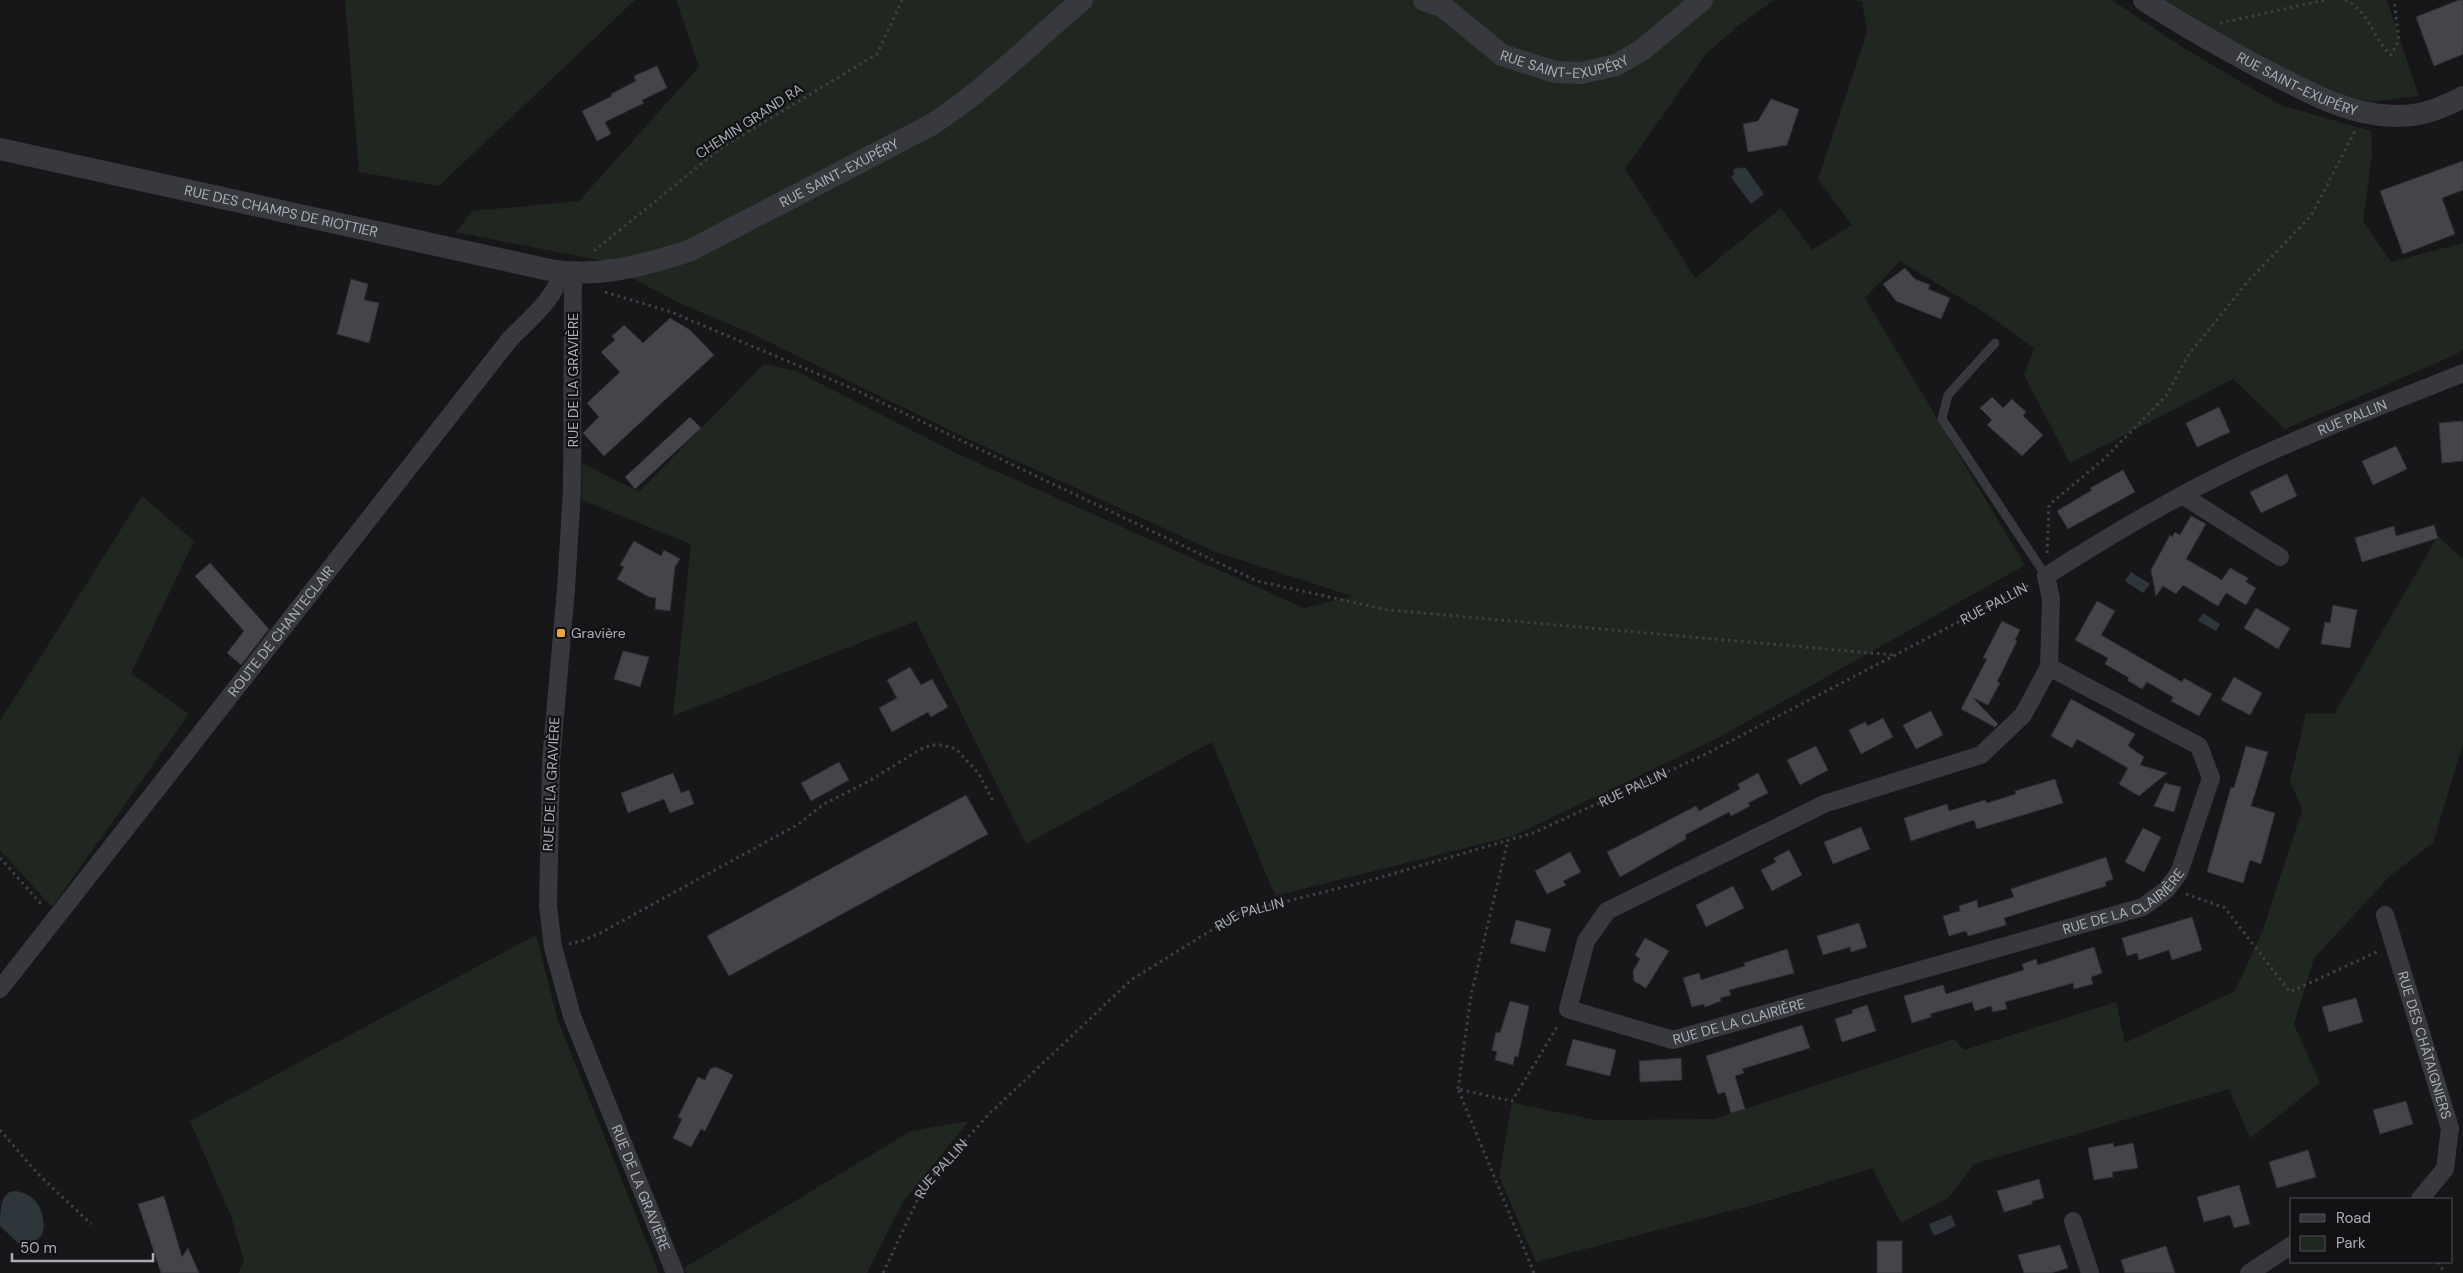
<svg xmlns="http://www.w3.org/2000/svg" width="2463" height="1273" viewBox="0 0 2463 1273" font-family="'DM Sans',sans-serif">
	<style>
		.green { fill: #1f2720 }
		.water { fill: #2e363c }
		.building { fill: #444549; stroke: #313135 }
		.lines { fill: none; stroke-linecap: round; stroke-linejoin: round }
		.path { stroke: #3e4044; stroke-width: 3; stroke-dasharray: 2.5 4; stroke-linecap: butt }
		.service { stroke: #38393e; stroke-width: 9 }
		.minor { stroke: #38393e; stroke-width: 18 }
		.tertiary { stroke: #38393e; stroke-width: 22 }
		.poi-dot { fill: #e8a73f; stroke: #121214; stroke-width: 2 }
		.labels { text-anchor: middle; stroke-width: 4.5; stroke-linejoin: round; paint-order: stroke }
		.street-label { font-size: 14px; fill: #aaafb8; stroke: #121214 }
		.poi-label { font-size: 14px; fill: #aaafb8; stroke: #121214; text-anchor: start }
	</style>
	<rect width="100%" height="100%" fill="#171719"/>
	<g class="green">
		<polygon points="345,0 635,0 439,186 359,172"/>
		<polygon points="676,0 1774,0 1738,26 1706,54 1625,169 1695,278 1781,208 1812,250 1852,225 1818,179 1867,32 1862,2 1855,0 2112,0 2184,48 2280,105 2371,131 2372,156 2363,221 2391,262 2463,243 2463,349 2455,355 2285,429 2233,379 2070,463 2024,375 2034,348 1985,313 1900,261 1865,298 2025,565 1718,738 1513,836 1275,896 1212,742 1026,844 916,621 673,716 691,544 582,500 582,463 639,492 764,364 796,371 960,455 1304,608 1352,596 1216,552 966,438 746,331 681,304 598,260 456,232 472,211 579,201 699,67"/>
		<polygon points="2159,0 2387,0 2419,96 2369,102 2293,83"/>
		<polygon points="142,496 194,541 131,673 189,714 52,907 0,850 0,721"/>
		<polygon points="2438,536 2461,558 2463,557 2463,743 2433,843 2391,875 2314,958 2294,1024 2320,1083 2250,1138 2229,1089 1974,1164 1949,1197 1901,1223 1872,1168 1768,1201 1536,1262 1499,1176 1512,1103 1597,1120 1715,1119 1954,1039 1964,1050 2116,1002 2125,1043 2235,991 2263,930 2302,810 2290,781 2306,713 2334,714"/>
		<polygon points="536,935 558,1021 659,1273 238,1273 244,1261 231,1216 190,1121"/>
		<polygon points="969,1121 904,1200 867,1273 687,1273 684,1268 911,1131"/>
	</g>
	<g class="water">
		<polygon points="1738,167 1741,169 1745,167 1764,194 1751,204 1731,177 1734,174 1733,170"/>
		<polygon points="2131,572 2150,584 2143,593 2125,581"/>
		<polygon points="2203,613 2220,624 2216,631 2198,621"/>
		<path d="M14 1191C37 1192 48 1216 42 1235L31 1245 18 1243 0 1226C0 1212 0 1192 14 1191Z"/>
		<polygon points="1951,1215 1956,1226 1934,1236 1929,1224"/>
	</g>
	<g class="building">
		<polygon points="2459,0 2463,0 2463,54 2434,66 2416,17"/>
		<polygon points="657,66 667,88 642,100 644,103 605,122 611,134 597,141 582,111 612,96 611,94 636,81 634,76"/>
		<polygon points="1771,99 1799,109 1787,145 1748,152 1743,124 1758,121"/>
		<polygon points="2463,161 2463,190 2442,198 2455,234 2403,254 2380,191"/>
		<polygon points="1905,268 1915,279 1930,285 1928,289 1950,298 1941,319 1896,301 1883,284"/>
		<polygon points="351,279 368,284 364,300 379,303 369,343 337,334"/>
		<polygon points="670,318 690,330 714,355 604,456 583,433 599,417 587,403 620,372 601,352 615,340 612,336 624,325 643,343"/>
		<polygon points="1992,397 2003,408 2012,399 2026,412 2023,416 2043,435 2022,456 1987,425 1992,420 1980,408"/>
		<polygon points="2219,407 2230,432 2197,447 2186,423"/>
		<polygon points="690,417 701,428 635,489 625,477"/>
		<polygon points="2463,421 2463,461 2442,463 2439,423"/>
		<polygon points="2396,446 2407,469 2373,485 2362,461"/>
		<polygon points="2123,470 2135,492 2068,529 2057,511 2092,490 2090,488"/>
		<polygon points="2287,474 2297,496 2261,513 2250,492"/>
		<polygon points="2191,516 2206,524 2186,559 2222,580 2230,568 2248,578 2246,582 2256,588 2246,605 2226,593 2218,606 2183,585 2176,594 2163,586 2156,596 2151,570 2170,535 2172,537 2175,532 2180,535"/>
		<polygon points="2434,525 2438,538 2362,562 2355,538 2394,526 2396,536"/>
		<polygon points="634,541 661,556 664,550 680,559 675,567 670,611 655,609 656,598 649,597 617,579 624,567 620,565"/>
		<polygon points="210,563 269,629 241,665 227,653 244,631 195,576"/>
		<polygon points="2097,601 2115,611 2101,635 2182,682 2184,678 2212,694 2199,716 2171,701 2173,697 2147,682 2142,689 2127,680 2129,678 2105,664 2108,658 2075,640"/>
		<polygon points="2333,605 2357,610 2350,648 2321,644 2325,622 2330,623"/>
		<polygon points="2256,608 2290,628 2278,649 2244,628"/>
		<polygon points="2002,621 2020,630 2015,640 2017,641 1997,682 2000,683 1988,705 1973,698 1998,724 1995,727 1961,709 1987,659 1983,658"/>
		<polygon points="623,651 649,657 640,687 614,679"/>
		<polygon points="910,667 921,685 932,679 948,707 931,717 928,712 892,732 879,708 897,698 887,680"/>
		<polygon points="2234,677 2262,693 2250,715 2221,700"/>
		<polygon points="2071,699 2135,734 2128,746 2144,757 2140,765 2167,773 2139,796 2119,784 2128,768 2077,739 2072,748 2051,736"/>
		<polygon points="1931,711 1943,735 1916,749 1903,725"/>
		<polygon points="1883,718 1893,737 1861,754 1849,730 1865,722 1868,726"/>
		<polygon points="1816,746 1828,770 1800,785 1787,760"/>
		<polygon points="2246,746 2268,752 2251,806 2275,813 2261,864 2250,860 2243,883 2207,872 2231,787 2234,788"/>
		<polygon points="839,762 849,780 811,801 801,783"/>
		<polygon points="673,773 681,793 689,790 694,804 670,813 664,799 628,813 621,793"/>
		<polygon points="1758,773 1768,793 1748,803 1750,806 1731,816 1729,812 1685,835 1686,839 1620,877 1607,852 1696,806 1699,811 1740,789 1738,784"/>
		<polygon points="2055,779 2063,803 1977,829 1974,820 1911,841 1904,818 1947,804 1949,811 1985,800 1987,803 2016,794 2015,791"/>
		<polygon points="2165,783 2181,787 2174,812 2154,806"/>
		<polygon points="966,795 988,834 729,976 707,936"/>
		<polygon points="1861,827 1870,849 1833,864 1824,842"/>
		<polygon points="2143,828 2161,837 2144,872 2125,862"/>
		<polygon points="1789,850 1802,875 1772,891 1761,870 1776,862 1774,858"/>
		<polygon points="1570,852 1581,872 1563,881 1566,885 1547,894 1535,871"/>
		<polygon points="2106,857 2113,879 2105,882 2106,886 2004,918 2006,925 1968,936 1966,931 1949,936 1943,916 1960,911 1959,906 1977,900 1978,908 2014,897 2011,889"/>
		<polygon points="1733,886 1744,908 1706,927 1696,905"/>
		<polygon points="2192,917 2202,950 2172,960 2169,950 2139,960 2137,953 2127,956 2122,938"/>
		<polygon points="1516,920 1551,929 1545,952 1510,943"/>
		<polygon points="1859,923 1867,947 1851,952 1850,947 1823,955 1817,936"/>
		<polygon points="1645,938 1669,951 1646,988 1634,981 1633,971 1640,959 1635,955"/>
		<polygon points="2094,947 2102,973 2091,977 2093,984 2074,989 2073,983 2005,1002 2007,1009 1993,1012 1991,1006 1975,1011 1972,1002 1930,1014 1931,1017 1912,1023 1904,996 1943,985 1946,994 2024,970 2022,964 2036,959 2038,965"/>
		<polygon points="1787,949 1794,973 1729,990 1731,995 1720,998 1721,1001 1705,1007 1704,1004 1692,1007 1683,978 1699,973 1701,980 1745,966 1744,963"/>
		<polygon points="2356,998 2363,1022 2329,1032 2322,1007"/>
		<polygon points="1510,1001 1529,1006 1518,1057 1515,1056 1513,1065 1495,1060 1497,1052 1492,1050 1496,1032 1500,1033"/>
		<polygon points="1867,1005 1876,1031 1842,1042 1835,1019 1853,1013 1852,1010"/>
		<polygon points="1802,1025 1810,1048 1742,1069 1744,1073 1735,1076 1745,1109 1731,1113 1725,1092 1718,1094 1706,1056"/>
		<polygon points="1573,1039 1616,1050 1610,1076 1566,1065"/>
		<polygon points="1681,1058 1682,1080 1640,1082 1639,1061"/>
		<polygon points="716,1067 733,1075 705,1131 701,1129 691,1147 673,1138 682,1119 678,1117 698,1077 705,1080 710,1069"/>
		<polygon points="2406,1101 2413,1124 2380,1134 2373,1110"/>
		<polygon points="2113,1143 2114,1147 2133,1143 2138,1168 2112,1172 2113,1177 2094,1180 2088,1148"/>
		<polygon points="2308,1150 2316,1177 2277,1188 2269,1162"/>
		<polygon points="2039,1179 2044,1198 2032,1201 2032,1204 2004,1212 1997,1191"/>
		<polygon points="2239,1185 2250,1224 2234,1228 2230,1215 2204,1222 2197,1197"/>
		<polygon points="164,1196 182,1257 188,1248 199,1273 161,1273 138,1204"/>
		<rect x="1877" y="1241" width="25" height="32"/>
		<polygon points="2060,1245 2068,1268 2051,1273 2024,1273 2018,1255"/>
		<polygon points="2166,1246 2175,1273 2125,1273 2121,1260"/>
	</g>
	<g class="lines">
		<g class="path">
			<path d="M2345 0C2368 9 2373 39 2391 55L2399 40 2394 0"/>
			<polyline points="2220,23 2325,0"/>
			<polyline points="594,251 721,148 877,54 902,0"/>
			<polyline points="605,292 671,312 849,387 1257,581 1388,610 1894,655"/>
			<polyline points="2047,553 2049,505 2104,459 2166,396 2189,354 2250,279 2311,216 2355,131"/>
			<polyline points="0,858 43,906"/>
			<polyline points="2186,894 2225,908 2290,992 2379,951"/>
			<polyline points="569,944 585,940 602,932 797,825 824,804 869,781 921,749 932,745 942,745 956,749 979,774 994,803"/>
			<polyline points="1458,1089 1471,995 1508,840"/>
			<polyline points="0,1130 38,1174 91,1224"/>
			<polyline points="2438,1262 2445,1273"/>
			<path id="s1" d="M883 1273 924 1186 989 1114 1131 980 1239 913 1368 881 1533 833 1704 755 2031 584"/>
			<polyline points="1534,1273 1458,1089 1512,1101 1559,1024"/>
		</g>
		<polyline class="service" points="1995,343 1948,395 1942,419 2046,576"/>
		<g class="minor">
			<path id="s2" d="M573 274 572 490 566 589 551 761 548 906 553 947 572 1016 675 1273"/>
			<polyline points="2182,495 2280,557"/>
			<path id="s3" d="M2049 667 2023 715 1981 755 1824 804 1607 911 1586 941 1568 1009 1673 1040 2143 907 2166 890 2179 873 2211 778 2199 746 2049 667 2051 599 2046 576C2120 529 2196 484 2276 449 2338 422 2401 398 2463 373"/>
			<path id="s4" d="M2385 915 2450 1128 2445 1169 2420 1199"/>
			<path id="s5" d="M0 989 510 339C527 321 557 298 561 272"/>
			<polyline points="2073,1221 2090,1273"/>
			<polyline points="2249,1273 2292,1245"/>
		</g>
		<g class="tertiary">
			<path id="s6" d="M1424 0 1442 6 1502 55 1555 72 1582 73 1616 65 1642 50 1702 0"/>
			<path id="s7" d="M2144 0C2182 25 2220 46 2259 67 2302 89 2349 117 2398 116 2423 116 2441 108 2463 97"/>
			<path id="s8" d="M0 149 545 269C595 279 641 266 689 251L931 125C987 89 1032 42 1082 0"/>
		</g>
	</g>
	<rect class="poi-dot" x="556" y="628" width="10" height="10" rx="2.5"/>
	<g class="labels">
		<g class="street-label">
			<text dy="5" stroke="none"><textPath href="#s6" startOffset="161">RUE SAINT-EXUPÉRY</textPath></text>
			<text dy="5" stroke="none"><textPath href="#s7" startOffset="175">RUE SAINT-EXUPÉRY</textPath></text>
			<text transform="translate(749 121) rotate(-33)" y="5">CHEMIN GRAND RA</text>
			<text dy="5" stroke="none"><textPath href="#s8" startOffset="874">RUE SAINT-EXUPÉRY</textPath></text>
			<text dy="5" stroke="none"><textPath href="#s8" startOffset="288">RUE DES CHAMPS DE RIOTTIER</textPath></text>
			<text transform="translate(573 380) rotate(-90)" y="5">RUE DE LA GRAVIÈRE</text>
			<text dy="5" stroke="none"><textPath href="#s3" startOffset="2015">RUE PALLIN</textPath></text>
			<text dy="5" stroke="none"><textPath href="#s1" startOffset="1335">RUE PALLIN</textPath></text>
			<text dy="5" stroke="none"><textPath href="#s5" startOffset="455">ROUTE DE CHANTECLAIR</textPath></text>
			<text transform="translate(551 784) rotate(-87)" y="5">RUE DE LA GRAVIÈRE</text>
			<text dy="5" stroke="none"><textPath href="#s1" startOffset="930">RUE PALLIN</textPath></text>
			<text dy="5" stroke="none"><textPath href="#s3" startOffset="1209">RUE DE LA CLAIRIÈRE</textPath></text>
			<text dy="5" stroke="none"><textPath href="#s1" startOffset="525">RUE PALLIN</textPath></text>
			<text dy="5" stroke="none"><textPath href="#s3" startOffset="804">RUE DE LA CLAIRIÈRE</textPath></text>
			<text dy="5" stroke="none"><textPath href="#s4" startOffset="136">RUE DES CHÂTAIGNIERS</textPath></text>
			<text dy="5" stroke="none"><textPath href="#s1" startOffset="120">RUE PALLIN</textPath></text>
			<text dy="5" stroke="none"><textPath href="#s2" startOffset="931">RUE DE LA GRAVIÈRE</textPath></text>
		</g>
		<g class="poi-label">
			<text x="571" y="638">Gravière</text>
		</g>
	</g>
	<rect x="2290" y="1198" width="162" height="65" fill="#121214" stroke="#4f5156"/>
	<rect x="2300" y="1214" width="25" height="8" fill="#38393e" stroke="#4f5156"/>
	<text x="2336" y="1223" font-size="15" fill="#aaafb8">Road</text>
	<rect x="2300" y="1236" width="25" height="15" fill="#1f2720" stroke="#4f5156"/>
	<text x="2336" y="1248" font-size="15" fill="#aaafb8">Park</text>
	<path d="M12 1253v8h141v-8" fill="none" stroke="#aaafb8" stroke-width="2.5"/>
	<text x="20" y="1253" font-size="15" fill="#aaafb8" stroke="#121214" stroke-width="4" paint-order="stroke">50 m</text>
</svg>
